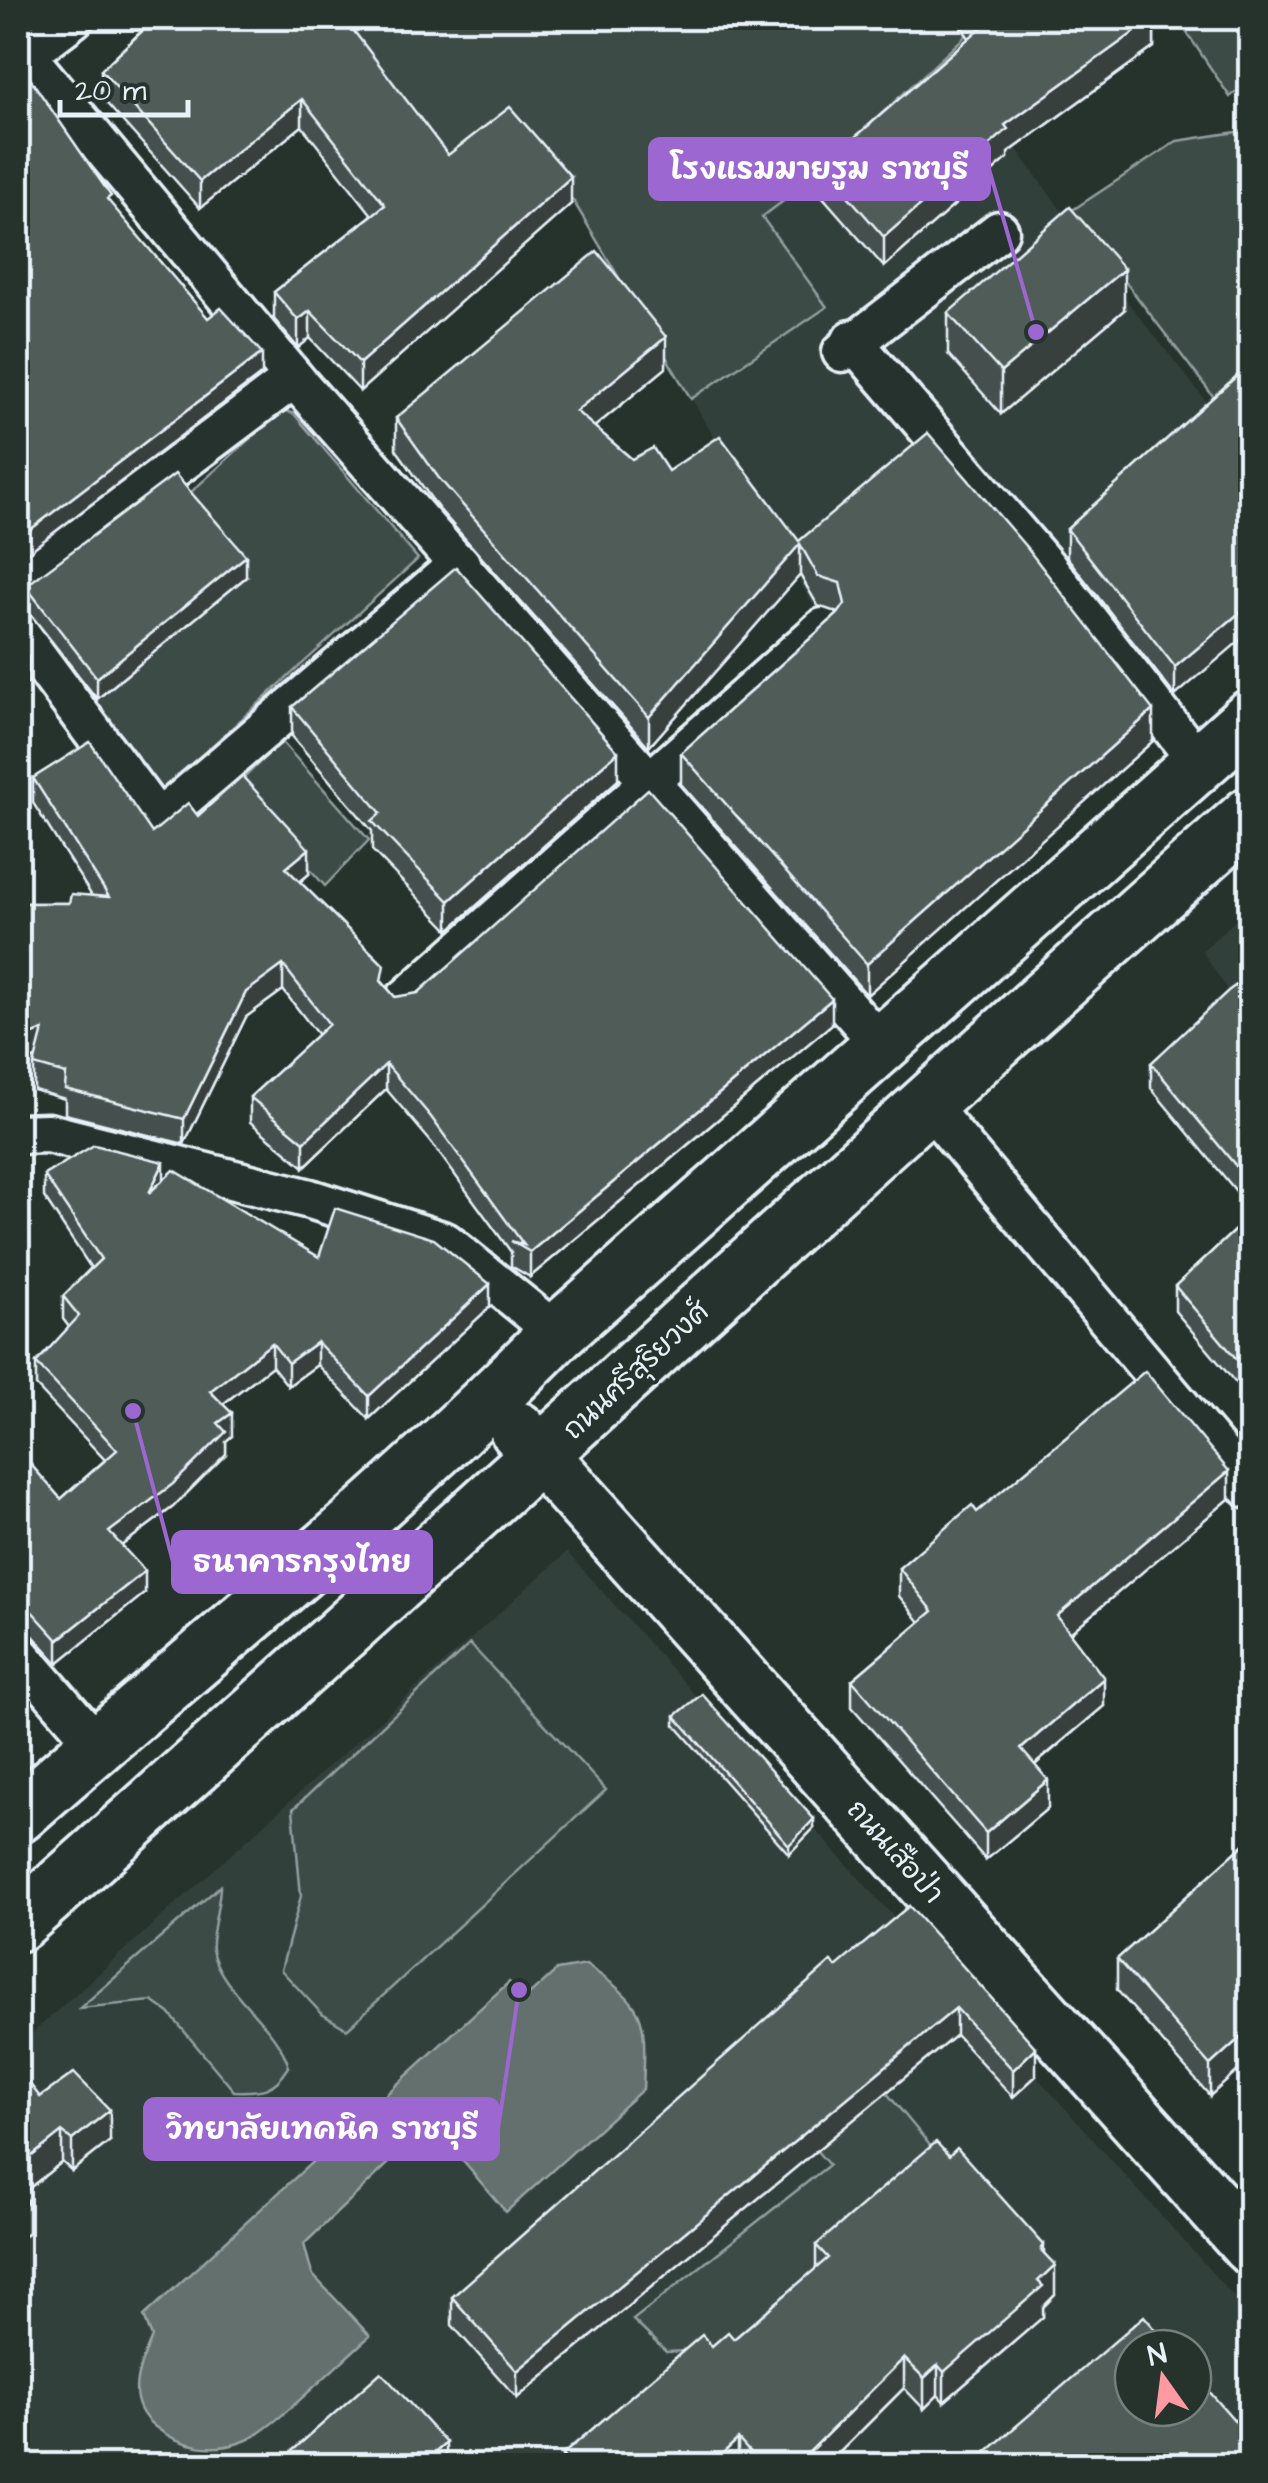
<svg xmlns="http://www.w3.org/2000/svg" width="1268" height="2483" viewBox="0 0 1268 2483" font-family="'Architects Daughter','Playpen Sans Thai',sans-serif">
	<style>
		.built { fill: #333f3a; fill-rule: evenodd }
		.green { fill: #3e4b47; stroke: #939ea0; stroke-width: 2.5 }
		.water { fill: #636f6d; stroke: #98a3a5; stroke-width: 2.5 }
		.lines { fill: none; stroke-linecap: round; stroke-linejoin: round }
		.street-casing { stroke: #e8f1f8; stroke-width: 45 }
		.secondary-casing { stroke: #e8f1f8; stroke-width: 62 }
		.street { stroke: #26332d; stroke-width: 38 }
		.secondary { stroke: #26332d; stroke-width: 55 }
		.wall { fill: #454f4d; stroke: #e8f1f8; stroke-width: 2.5 }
		.shaded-wall { fill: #38403e; stroke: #e8f1f8; stroke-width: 2.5 }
		.building { fill: #505c59; stroke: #e8f1f8; stroke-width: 2.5 }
		.labels { text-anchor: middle; stroke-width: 8; stroke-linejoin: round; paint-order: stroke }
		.street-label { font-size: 28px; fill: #e8f1f8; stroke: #26332d }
		.leader { fill: none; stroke: #9c67d0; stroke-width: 4 }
		.callout-dot { fill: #9c67d0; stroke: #26332d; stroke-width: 4 }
		.callout { fill: #9c67d0; stroke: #9c67d0; stroke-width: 4 }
		.callout-label { font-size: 30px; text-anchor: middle; font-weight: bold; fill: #fff }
	</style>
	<rect width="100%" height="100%" fill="#26332d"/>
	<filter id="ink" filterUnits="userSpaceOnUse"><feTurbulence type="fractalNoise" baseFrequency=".01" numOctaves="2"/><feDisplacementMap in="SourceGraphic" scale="20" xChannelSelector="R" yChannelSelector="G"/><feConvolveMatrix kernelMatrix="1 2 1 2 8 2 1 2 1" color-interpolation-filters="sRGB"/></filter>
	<g filter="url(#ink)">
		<g class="built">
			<polygon points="948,55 1134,310 1240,444 1064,606 958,486 813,605 635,303"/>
			<polygon points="1250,907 1250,1025 1202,951"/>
			<path d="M567 1552 1250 2315V2465H18V2046ZM1133 2348H1193V2408H1133Z"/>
		</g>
		<g class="green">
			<polygon points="324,18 985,18 806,184 762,217 827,307 691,399 574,202 513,125 440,171"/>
			<polygon points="1177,18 1250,18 1250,81 1230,97"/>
			<polygon points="1250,130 1250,407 1226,413 1071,211 1177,141"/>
			<polygon points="286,411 294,414 418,559 158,795 88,706 245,578 180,502 277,414"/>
			<polygon points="281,741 369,840 325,886 236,786"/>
			<polygon points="470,1644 606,1790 347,2029 322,2014 281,1970 301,1896 293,1809"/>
			<path d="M220 1886C220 1904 210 1937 212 1949 218 1990 277 2024 289 2067 274 2091 262 2092 234 2091L169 2013 152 2001 80 2008Z"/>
			<polygon points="886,2092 957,2178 759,2348 666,2352 633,2320 829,2165 816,2150"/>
		</g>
		<path class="water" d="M586 1965C649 2007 646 2017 643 2089L506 2212 439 2133 412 2141 304 2244 312 2274 370 2336C342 2360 275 2427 247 2440 215 2454 180 2447 154 2426 123 2400 139 2368 152 2337L144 2316 509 1982 528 1996 557 1970Z"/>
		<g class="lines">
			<g class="street-casing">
				<g id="street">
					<polyline points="18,46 294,378 882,1046"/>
					<polyline points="25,55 74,18"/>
					<polyline points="852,340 1044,564 1199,763"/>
					<polyline points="842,352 999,231"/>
					<polyline points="18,585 294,378"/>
					<polyline points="18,631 158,820 460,563"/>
					<polyline points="403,1001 823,628"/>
					<polyline points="925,1101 1250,1489"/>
					<polyline points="18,1134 48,1133 310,1199 445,1242 557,1333"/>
					<polyline points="18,1653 97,1744"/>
				</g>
			</g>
			<g class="secondary-casing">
				<g id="secondary">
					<polyline points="518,1430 1250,2246"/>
					<path d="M18 1815C198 1655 388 1506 557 1333L1250 718"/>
					<path d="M18 1923C432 1558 836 1180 1250 815"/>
				</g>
			</g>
			<use href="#street" class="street"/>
			<use href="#secondary" class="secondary"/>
		</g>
		<g class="wall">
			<polygon points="155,18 448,155 571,204 360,391 310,338 298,348 274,319 274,292 372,215 302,126 200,208 101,97 101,70"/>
			<polygon points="962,18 1154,18 1154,47 1008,153 1008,158 884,267 822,196 822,166 969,38 962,28"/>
			<polygon points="1250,303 1250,360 1237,342 1237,314"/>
			<polygon points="1124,310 1001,414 948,354 948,313"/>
			<polygon points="1250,364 1175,696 1067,557 1067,529"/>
			<polygon points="666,368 594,427 632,459 668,471 799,541 1153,741 867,995 681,784 681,753 839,613 818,606 800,575 649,747 438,508 396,449 396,418"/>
			<polygon points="246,577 97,699 28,611 18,612 18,585"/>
			<polygon points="292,707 618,780 449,930 372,850 372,831 292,736"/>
			<polygon points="33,778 152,833 198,816 309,874 300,882 395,997 832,1024 530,1277 511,1266 511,1252 431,1142 386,1089 304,1167 250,1122 250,1097 318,1035 283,990 246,1017 184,1144 65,1114 65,1099 34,1090 34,1065 36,1058 18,1065 18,903 69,903 92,896 33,803"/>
			<polygon points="1250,975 1250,1208 1151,1088 1151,1063"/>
			<polygon points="44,1175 164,1179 319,1257 490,1307 369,1419 317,1365 288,1386 272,1366 223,1404 232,1436 226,1441 226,1454 173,1507 121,1546 145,1593 58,1663 18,1619 18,1450 61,1499 105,1460 36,1386 36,1363 69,1327 63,1319 63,1296 91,1268 44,1197"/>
			<polygon points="1250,1216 1245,1394 1175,1311 1175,1286"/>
			<polygon points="1229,1499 1070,1633 1104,1706 1035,1765 1048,1808 986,1860 852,1707 852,1680 920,1622 899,1596 899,1568"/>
			<polygon points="675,1716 814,1828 789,1854 675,1725"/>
			<polygon points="1250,1839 1210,2096 1117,1990 1117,1959"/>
			<polygon points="909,1906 1036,2076 1013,2097 956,2035 517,2398 452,2325 452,2297"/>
			<polygon points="22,2088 40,2097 110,2141 72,2171 62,2162 22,2194 28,2232 18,2242"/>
			<polygon points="816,2245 1044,2253 1055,2295 1043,2307 1043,2317 944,2402 938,2395 924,2409 904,2388 826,2466 560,2466 562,2463 562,2455 712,2346 734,2339 816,2269"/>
		</g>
		<g class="shaded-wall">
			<polygon points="1154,18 1154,47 1008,153 1008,158 884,267 884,237 1005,125"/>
			<polygon points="302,99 302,126 200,208 200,181"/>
			<polygon points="571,177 571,204 360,391 360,363"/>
			<polygon points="1124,269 1124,310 1001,414 1001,372"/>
			<polygon points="310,311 310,338 298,348 298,320"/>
			<polygon points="666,337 666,368 576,442 576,411"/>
			<polygon points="262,353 262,374 18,560 18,539"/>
			<polygon points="800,544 800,575 649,747 649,717"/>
			<polygon points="246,556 246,577 97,699 97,678"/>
			<polygon points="1250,604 1250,632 1175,696 1175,667"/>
			<polygon points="28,658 28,683 18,692 18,667"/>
			<polygon points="1153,710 1153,741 867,995 867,964"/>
			<polygon points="618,752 618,780 449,930 449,901"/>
			<polygon points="309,849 309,874 286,893 286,868"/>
			<polygon points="283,965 283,990 246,1017 184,1144 184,1119 246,992"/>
			<polygon points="832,999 832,1024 530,1277 530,1252"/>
			<polygon points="43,1030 43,1055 18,1065 18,1040"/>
			<polygon points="386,1064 386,1089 304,1167 304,1142"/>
			<polygon points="164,1162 164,1185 149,1193"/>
			<polygon points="490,1284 490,1307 369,1419 369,1396"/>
			<polygon points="317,1342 317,1365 288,1386 288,1363"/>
			<polygon points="272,1343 272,1366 210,1414 210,1391"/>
			<polygon points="1250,1363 1250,1388 1245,1394 1245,1369"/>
			<polygon points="232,1413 232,1436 226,1441 226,1454 173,1507 109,1555 109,1532 218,1423"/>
			<polygon points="1229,1471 1229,1499 1057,1644 1057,1616"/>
			<polygon points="145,1571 145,1593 58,1663 58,1640"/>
			<polygon points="1104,1678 1104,1706 1021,1776 1021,1749"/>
			<polygon points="1048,1780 1048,1808 986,1860 986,1833"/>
			<polygon points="814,1819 814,1828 789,1854 789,1845"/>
			<polygon points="956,2008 956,2035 517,2398 517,2371"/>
			<polygon points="1250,2029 1250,2060 1210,2096 1210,2065"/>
			<polygon points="1036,2048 1036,2076 1013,2097 1013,2070"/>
			<polygon points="110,2110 110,2141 72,2171 72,2140"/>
			<polygon points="62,2132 62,2162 18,2197 18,2167"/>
			<polygon points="28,2201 28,2232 18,2242 18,2212"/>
			<polygon points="1044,2245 1044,2275 1055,2265 1055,2295 1043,2307 1043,2317 944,2402 944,2372"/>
			<polygon points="904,2358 904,2388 826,2466 804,2466 804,2457"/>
			<polygon points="938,2365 938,2395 924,2409 924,2378"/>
			<polygon points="738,2439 738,2466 709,2466"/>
			<polygon points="446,2443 446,2466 420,2466"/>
		</g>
		<g class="building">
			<polygon points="156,18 344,18 448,155 510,107 571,177 360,363 310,311 298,320 274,292 385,205 302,99 200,181 101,70"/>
			<polygon points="976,18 1154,18 1005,125 1008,129 884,237 822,166 983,26"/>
			<polygon points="18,61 111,196 107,199 208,318 221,308 262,353 18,539"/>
			<polygon points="1070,207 1124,269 1001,372 948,313"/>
			<polygon points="597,251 666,337 576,411 632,459 653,448 668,471 720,436 799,541 928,433 1027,548 1153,710 867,964 681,753 838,614 845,604 840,583 818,576 800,544 649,717 438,477 396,418"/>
			<polygon points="1250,303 1250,332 1237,314"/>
			<polygon points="1250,364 1250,604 1175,667 1067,529"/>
			<polygon points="175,474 246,556 97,678 28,589 18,590 18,585 20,586 31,582"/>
			<polygon points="456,567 618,752 449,901 372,821 381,813 292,707"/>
			<polygon points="18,643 28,658 18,667"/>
			<polygon points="90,742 152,833 188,803 198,816 242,776 309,849 286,868 384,965 381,981 395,997 418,993 648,789 832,999 530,1252 511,1241 524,1245 431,1117 386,1064 304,1142 250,1097 329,1024 283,965 246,992 184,1119 65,1089 66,1074 34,1065 43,1030 18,1040 18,903 69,903 71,894 109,897 33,778"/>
			<polygon points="1250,975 1250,1183 1151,1063 1228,991"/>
			<polygon points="94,1145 164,1162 149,1193 174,1170 319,1257 335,1208 434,1239 490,1284 369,1396 317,1342 288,1363 272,1343 210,1391 232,1413 218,1423 226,1432 173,1484 109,1532 145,1571 58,1640 18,1596 18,1450 61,1499 117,1450 36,1363 79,1316 63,1296 101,1259 44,1175"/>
			<polygon points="1250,1216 1250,1363 1245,1369 1175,1286"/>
			<polygon points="1145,1371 1229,1471 1057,1616 1104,1678 1021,1749 1048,1780 986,1833 852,1680 933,1611 899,1568 972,1505 977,1512"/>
			<polygon points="702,1694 814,1819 789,1845 675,1716"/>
			<polygon points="1250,1839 1250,2029 1210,2065 1117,1959"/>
			<polygon points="909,1906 1036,2048 1013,2070 956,2008 517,2371 452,2297 832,1961 836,1967"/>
			<polygon points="74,2073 110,2110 72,2140 62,2132 18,2167 18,2084 22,2088 29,2083 40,2097"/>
			<polygon points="936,2142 949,2156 957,2148 1044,2245 1041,2250 1055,2265 1038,2281 1043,2286 944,2372 938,2365 924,2378 904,2358 804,2457 811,2466 762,2466 738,2439 709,2466 560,2466 566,2460 562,2455 702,2335 712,2346 728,2332 734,2339 828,2258 816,2245"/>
			<polygon points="18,2189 28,2201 18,2212"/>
			<polygon points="1144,2316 1171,2348 1133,2348 1133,2408 1193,2408 1193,2373 1250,2438 1250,2466 970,2466"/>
			<polygon points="381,2372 446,2443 420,2466 275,2466"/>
		</g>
	</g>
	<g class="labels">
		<g class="street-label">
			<text transform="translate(635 1370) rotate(-43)" y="10">ถนนศรีสุริยวงศ์</text>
			<text transform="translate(896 1851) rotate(48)" y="10">ถนนเสือป่า</text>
		</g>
	</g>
	<path class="leader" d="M1036 332L989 169M133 1411L173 1562M519 1990L498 2129"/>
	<g class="callout-dot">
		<circle cx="1036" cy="332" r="10"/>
		<circle cx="133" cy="1411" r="10"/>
		<circle cx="519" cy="1990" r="10"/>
	</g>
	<g class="callout">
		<rect x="650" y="139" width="339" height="60" rx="10"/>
		<rect x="173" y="1532" width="258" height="60" rx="10"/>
		<rect x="145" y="2099" width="353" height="60" rx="10"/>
	</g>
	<g class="callout-label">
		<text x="819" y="179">โรงแรมมายรูม ราชบุรี</text>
		<text x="302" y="1572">ธนาคารกรุงไทย</text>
		<text x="322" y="2139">วิทยาลัยเทคนิค ราชบุรี</text>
	</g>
	<rect width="1268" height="2483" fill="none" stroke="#26332d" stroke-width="60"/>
	<rect x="30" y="30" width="1208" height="2423" fill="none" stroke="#e8f1f8" stroke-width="4" filter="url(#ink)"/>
	<g transform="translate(1163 2378) rotate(346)"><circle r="48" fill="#26332d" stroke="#747f7e" stroke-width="2.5"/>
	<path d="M0-8L18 38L0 25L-18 38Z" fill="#ff9aa2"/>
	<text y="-15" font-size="28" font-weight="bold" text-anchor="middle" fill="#e8f1f8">N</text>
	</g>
	<path d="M60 100v15h128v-15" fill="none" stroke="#e8f1f8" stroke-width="5"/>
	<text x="75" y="100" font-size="30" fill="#e8f1f8" stroke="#26332d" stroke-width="8" paint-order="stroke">20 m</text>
</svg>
